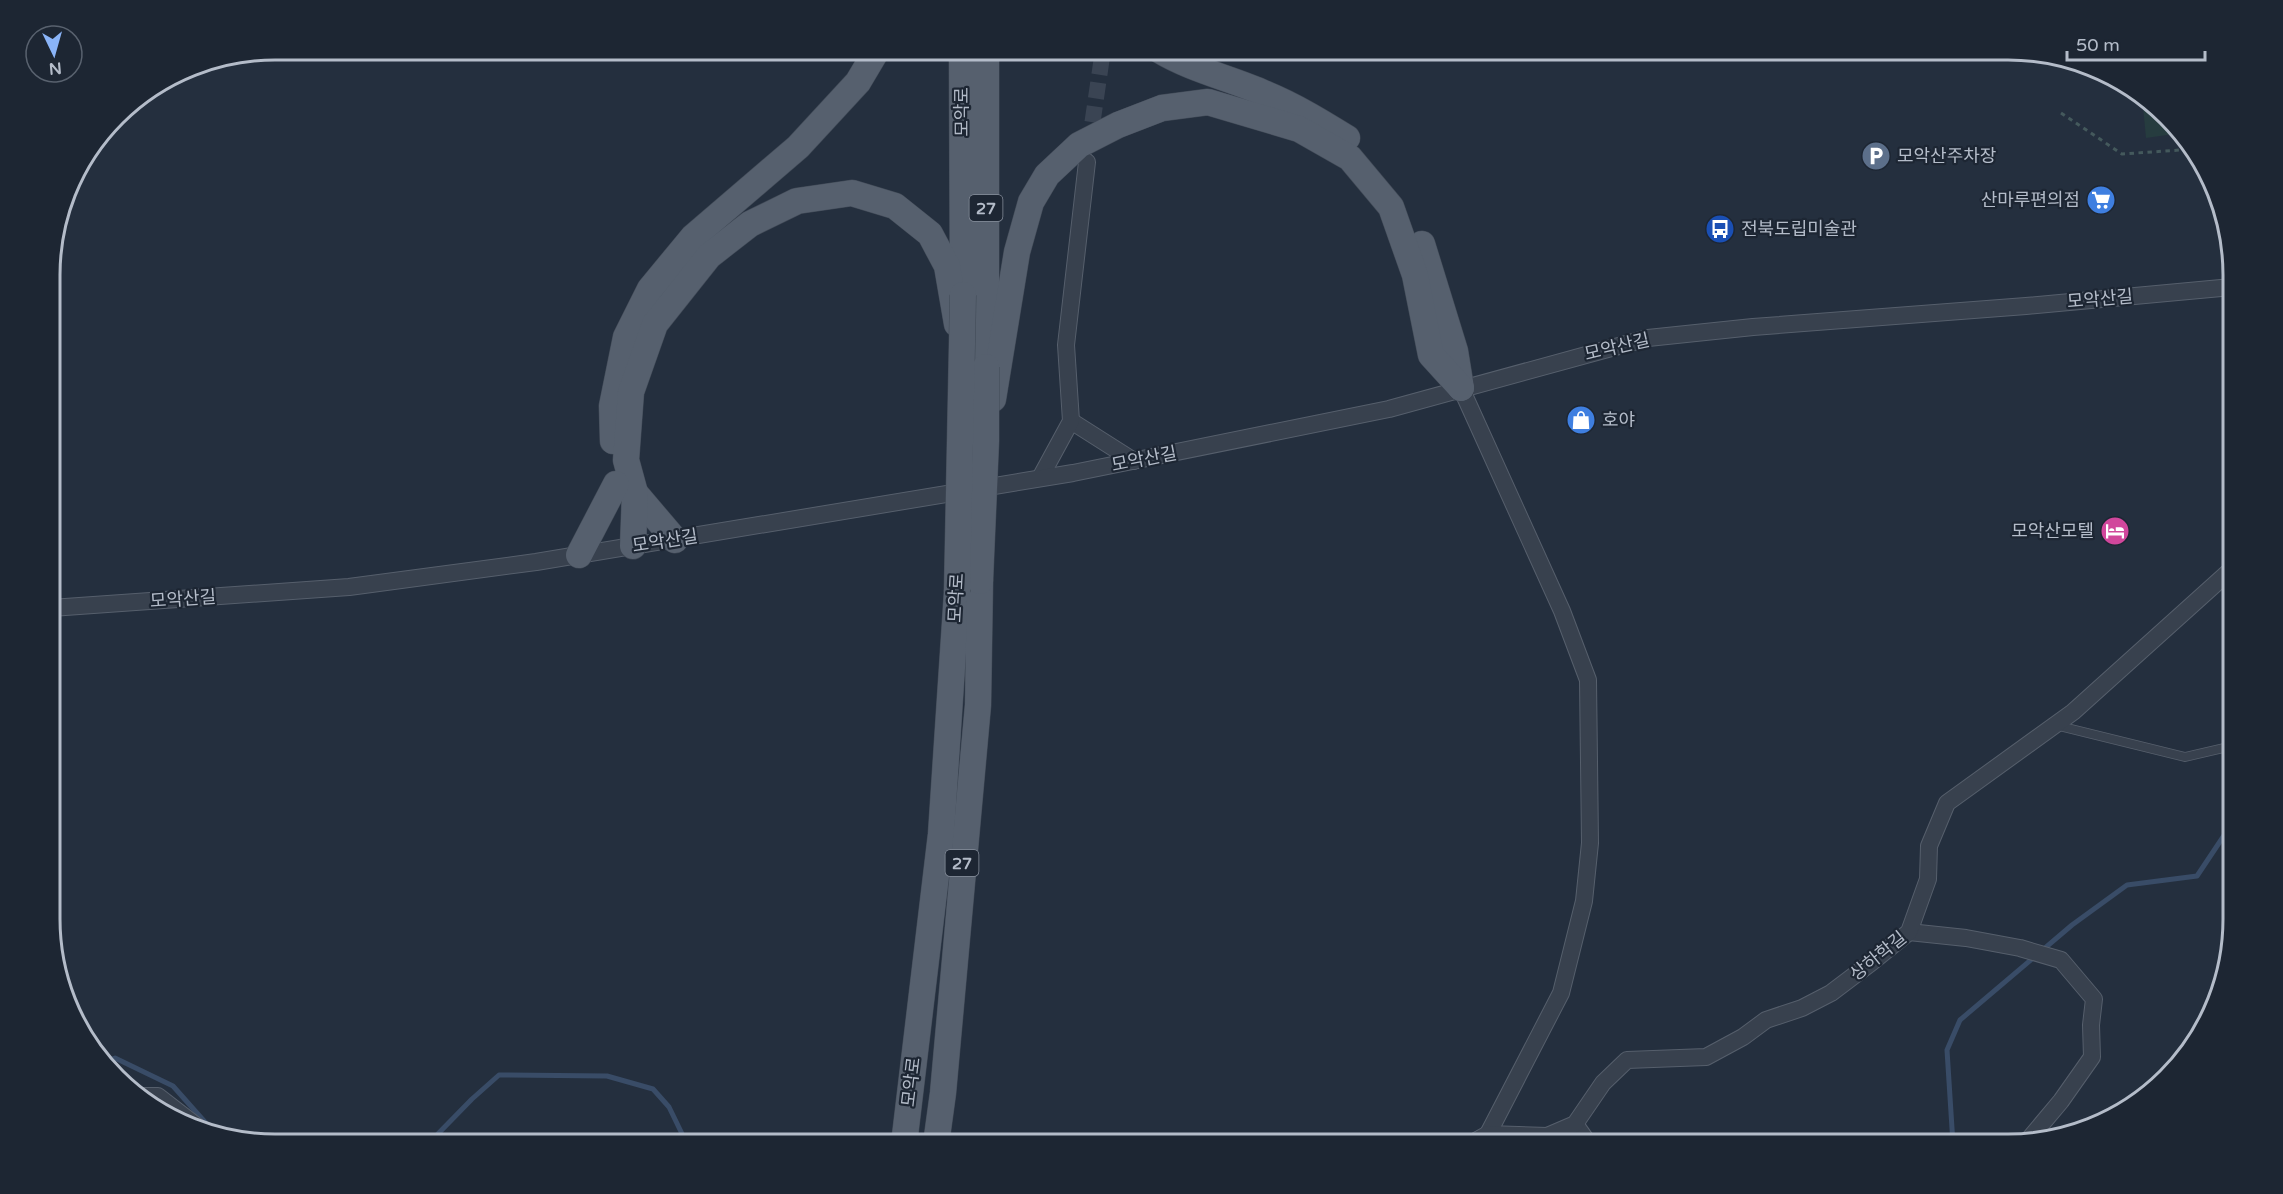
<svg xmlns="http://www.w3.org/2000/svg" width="2283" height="1194" viewBox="0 0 2283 1194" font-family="'Varela Round','Noto Sans KR',sans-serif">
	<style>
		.green { fill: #263c3f }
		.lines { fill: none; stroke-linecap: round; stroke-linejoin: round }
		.stream { stroke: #394c67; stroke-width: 5 }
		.street-tunnel { stroke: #3a4453; stroke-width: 16; stroke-dasharray: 16 8; stroke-linecap: butt }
		.lane-casing { stroke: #565f6c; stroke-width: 10 }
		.street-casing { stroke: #565f6c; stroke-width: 18 }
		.primary-casing { stroke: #414a57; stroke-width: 27 }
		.path { stroke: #44595c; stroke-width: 3; stroke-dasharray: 4.5 4.5; stroke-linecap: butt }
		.lane { stroke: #38414e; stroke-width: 8 }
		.street { stroke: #38414e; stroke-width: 16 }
		.primary { stroke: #56606e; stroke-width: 26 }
		.primary-bridge-casing { stroke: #414a57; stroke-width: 27; stroke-linecap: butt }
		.primary-bridge { stroke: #56606e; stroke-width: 26 }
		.labels { text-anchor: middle; stroke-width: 4.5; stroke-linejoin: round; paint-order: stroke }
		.shield { fill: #1d2633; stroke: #878f9c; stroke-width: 1.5 }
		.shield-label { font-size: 16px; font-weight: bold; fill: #b4bcc9 }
		.street-label { font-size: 18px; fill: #b4bcc9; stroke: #1d2633 }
		.poi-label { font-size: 18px; fill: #b4bcc9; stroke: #1d2633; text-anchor: start }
		.rim { fill: none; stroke: #b4bcc9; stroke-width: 3 }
	</style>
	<rect width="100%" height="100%" fill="#242f3e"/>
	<polygon class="green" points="2142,96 2157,106 2181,133 2146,138"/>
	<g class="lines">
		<g class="stream">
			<polyline points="103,1062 115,1058 173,1086 212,1130"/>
			<polyline points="428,1144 472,1099 499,1075 607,1076 653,1089 669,1107 687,1144"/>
			<polyline points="1953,1144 1947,1050 1960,1020 2072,925 2127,885 2197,876 2229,828 2233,812"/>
		</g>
		<polyline class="street-tunnel" points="1089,146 1103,50"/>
		<g class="lane-casing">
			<polyline id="lane" points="2055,725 2185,757 2228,747 2233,751"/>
		</g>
		<g class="street-casing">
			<g id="street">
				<polyline points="1461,388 1562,611 1588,680 1590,843 1584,901 1561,993 1488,1134"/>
				<polyline points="1071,421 1134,461"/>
				<polyline points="1040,478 1071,421 1066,345 1087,162"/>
				<polyline points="51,608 349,587 536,562 1073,473 1389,409 1648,338 1753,327 2026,306 2232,287"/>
				<polyline points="1909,932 1966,938 2020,948 2061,960 2094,999 2091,1025 2092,1057 2061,1101 2025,1144"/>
				<polyline points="144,1096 158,1096 198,1127"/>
				<polyline points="1575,1124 1589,1144"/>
				<polyline points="1470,1144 1488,1134 1547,1136 1575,1124 1603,1083 1627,1060 1706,1057 1743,1037 1766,1020 1802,1008 1831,993 1872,962 1909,932 1928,879 1929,846 1947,803 2073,712 2233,568"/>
			</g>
		</g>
		<g class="primary-casing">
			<g id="primary">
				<polyline points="962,50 963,292"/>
				<polyline points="986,50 986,367"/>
				<path d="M1159 50C1192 70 1230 78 1266 94 1295 106 1321 122 1347 138"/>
				<polyline points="1422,244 1455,351 1461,388"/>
				<polyline points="993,399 1017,252 1031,202 1047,175 1079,145 1118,125 1162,108 1208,102 1299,129 1350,158 1391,207 1415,275 1431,355 1461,388"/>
				<polyline points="613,441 612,406 626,337 650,289 693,237 798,147 858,82 877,50"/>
				<polyline points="635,493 675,540"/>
				<polyline points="633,546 635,493 626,460 631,392 655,324 709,256 750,224 797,201 852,193 895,206 930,234 947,266 957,324"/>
				<polyline points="579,555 616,484"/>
				<polyline points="904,1144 941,834 957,592"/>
				<polyline points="936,1144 943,1093 978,705 980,581"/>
			</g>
		</g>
		<polyline class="path" points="2061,113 2122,154 2195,149"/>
		<use href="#lane" class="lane"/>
		<use href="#street" class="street"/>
		<use href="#primary" class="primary"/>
		<g class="primary-bridge-casing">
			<g id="primary-bridge">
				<polyline points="980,581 986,441 986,367"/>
				<polyline points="957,592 963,295"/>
			</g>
		</g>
		<use href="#primary-bridge" class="primary-bridge"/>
	</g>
	<defs>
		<g id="parking-disc" transform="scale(1.5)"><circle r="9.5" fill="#5c6f8a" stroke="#1d2633"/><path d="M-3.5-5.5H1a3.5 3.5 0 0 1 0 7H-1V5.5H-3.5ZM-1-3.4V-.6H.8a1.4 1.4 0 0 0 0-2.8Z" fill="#fff"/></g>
		<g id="supermarket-disc" transform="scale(1.5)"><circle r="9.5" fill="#3f7fe0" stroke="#1d2633"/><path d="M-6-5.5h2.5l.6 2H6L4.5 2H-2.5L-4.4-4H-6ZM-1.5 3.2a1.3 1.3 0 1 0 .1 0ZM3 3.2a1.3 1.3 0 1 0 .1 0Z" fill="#fff"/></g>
		<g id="bus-disc" transform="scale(1.5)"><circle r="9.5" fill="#1a4fb4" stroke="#1d2633"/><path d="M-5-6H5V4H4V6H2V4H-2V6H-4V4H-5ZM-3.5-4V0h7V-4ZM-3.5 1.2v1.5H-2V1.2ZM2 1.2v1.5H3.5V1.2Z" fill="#fff"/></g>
		<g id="shop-disc" transform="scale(1.5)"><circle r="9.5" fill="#3f7fe0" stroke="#1d2633"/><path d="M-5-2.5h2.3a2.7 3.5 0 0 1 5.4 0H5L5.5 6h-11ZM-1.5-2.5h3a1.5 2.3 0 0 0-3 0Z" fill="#fff"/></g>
		<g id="hotel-disc" transform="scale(1.5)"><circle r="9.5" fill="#d1479c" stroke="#1d2633"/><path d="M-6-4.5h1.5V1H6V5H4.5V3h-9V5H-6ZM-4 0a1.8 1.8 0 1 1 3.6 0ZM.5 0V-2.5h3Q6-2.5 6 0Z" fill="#fff"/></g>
	</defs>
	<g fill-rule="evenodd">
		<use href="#parking-disc" x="1876" y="156"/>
		<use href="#supermarket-disc" x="2101" y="200"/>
		<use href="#bus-disc" x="1720" y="229"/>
		<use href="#shop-disc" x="1581" y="420"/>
		<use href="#hotel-disc" x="2115" y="531"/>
	</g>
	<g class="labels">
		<g class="shield">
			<rect x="969.5" y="195" width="33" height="26" rx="4.5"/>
			<rect x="945.5" y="850" width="33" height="26" rx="4.5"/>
		</g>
		<g class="shield-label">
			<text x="986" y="214">27</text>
			<text x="962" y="869">27</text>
		</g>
		<g class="street-label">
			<text transform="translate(962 112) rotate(-90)" y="6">모악로</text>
			<text transform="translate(2100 299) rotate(-5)" y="6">모악산길</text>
			<text transform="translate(1617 347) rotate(-13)" y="6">모악산길</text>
			<text transform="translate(1144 459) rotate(-11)" y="6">모악산길</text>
			<text transform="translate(665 541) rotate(-9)" y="6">모악산길</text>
			<text transform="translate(956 598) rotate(-87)" y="6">모악로</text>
			<text transform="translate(183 599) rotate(-4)" y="6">모악산길</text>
			<text transform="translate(1878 956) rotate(-39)" y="6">상하학길</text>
			<text transform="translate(911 1082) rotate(-83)" y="6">모악로</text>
		</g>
		<g class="poi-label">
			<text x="1897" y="162">모악산주차장</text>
			<text x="2080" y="206" text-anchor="end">산마루편의점</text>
			<text x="1741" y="235">전북도립미술관</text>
			<text x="1602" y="426">호야</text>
			<text x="2094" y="537" text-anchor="end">모악산모텔</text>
		</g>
	</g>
	<path d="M0 0H2283V1194H0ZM275 60H2008A215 215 0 0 1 2223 275V919A215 215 0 0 1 2008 1134H275A215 215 0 0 1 60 919V275A215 215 0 0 1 275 60Z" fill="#1d2633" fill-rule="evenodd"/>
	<path class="rim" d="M275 60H2008A215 215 0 0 1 2223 275V919A215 215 0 0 1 2008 1134H275A215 215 0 0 1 60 919V275A215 215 0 0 1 275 60Z"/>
	<g transform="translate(54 54) rotate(175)"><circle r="28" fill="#1d2633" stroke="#59626f" stroke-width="1.5"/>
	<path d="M0-4.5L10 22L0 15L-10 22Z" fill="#8ab4f8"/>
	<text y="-9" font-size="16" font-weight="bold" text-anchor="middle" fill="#b4bcc9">N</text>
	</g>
	<path d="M2067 51v9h138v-9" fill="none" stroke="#b4bcc9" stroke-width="3"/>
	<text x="2076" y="51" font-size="18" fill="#b4bcc9" stroke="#1d2633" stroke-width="4.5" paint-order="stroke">50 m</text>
</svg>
